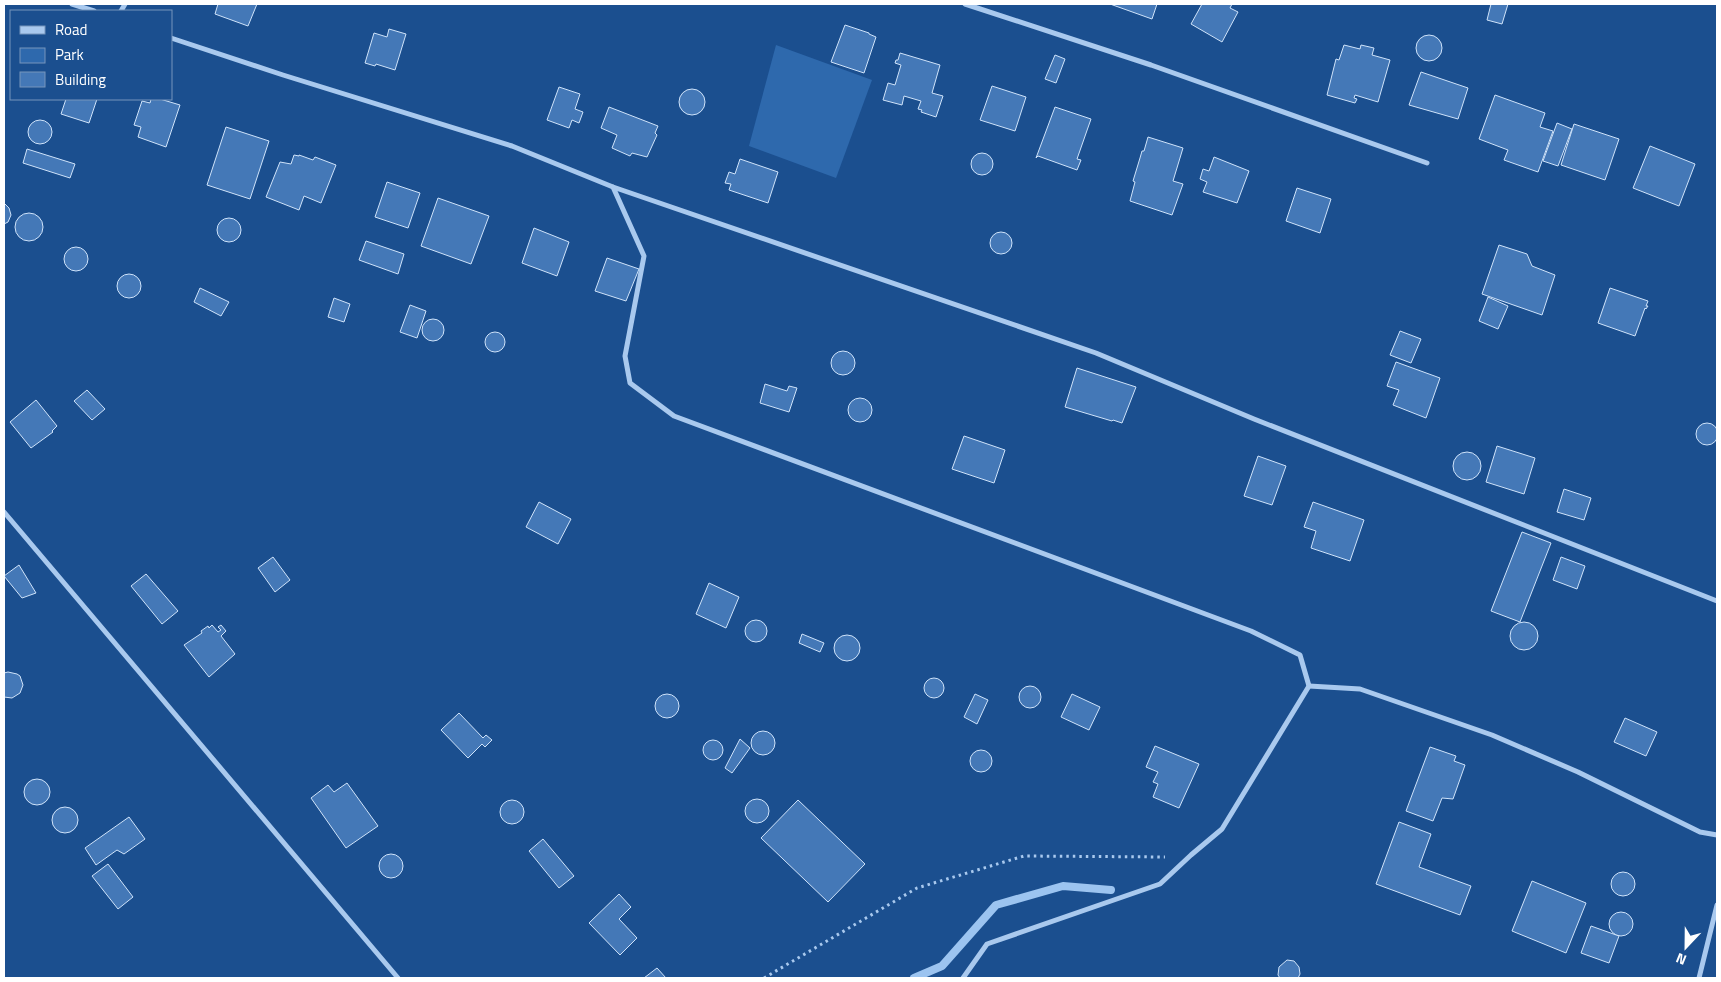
<svg xmlns="http://www.w3.org/2000/svg" width="1721" height="982" viewBox="0 0 1721 982" font-family="'Titillium Web',sans-serif">
	<style>
		.green { fill: #2e69ad }
		.lines { fill: none; stroke-linecap: round; stroke-linejoin: round }
		.stream { stroke: #9cc4f0; stroke-width: 8 }
		.building { fill: #4478b7; stroke: #cfe3fa }
		.path { stroke: #a9c9ee; stroke-width: 3; stroke-dasharray: 2.5 4; stroke-linecap: butt }
		.street { stroke: #a9c9ee; stroke-width: 5 }
	</style>
	<rect width="100%" height="100%" fill="#1b4f8f"/>
	<polygon class="green" points="776,45 872,80 836,178 749,146"/>
	<g class="lines">
		<polyline class="stream" points="914,978 942,966 996,905 1063,886 1111,890"/>
	</g>
	<g class="building">
		<polygon points="218,4 257,4 248,26 215,14"/>
		<polygon points="1110,4 1157,4 1152,19"/>
		<polygon points="1202,4 1232,4 1230,8 1238,12 1222,42 1191,24"/>
		<polygon points="1491,4 1508,4 1502,24 1487,20"/>
		<polygon points="845,25 869,33 869,34 876,37 864,73 831,62"/>
		<polygon points="389,29 406,34 395,70 376,64 375,66 365,63 374,33 387,37"/>
		<circle cx="1429" cy="48" r="13"/>
		<polygon points="1344,45 1360,49 1361,45 1374,48 1372,55 1390,60 1378,102 1355,95 1354,98 1357,99 1355,103 1327,95 1336,59 1339,60"/>
		<polygon points="900,53 940,65 932,93 943,96 936,117 921,112 922,110 918,109 921,101 904,96 902,105 883,100 888,83 895,85 901,65 895,63 896,60 898,60"/>
		<polygon points="1055,55 1065,59 1056,83 1045,79"/>
		<polygon points="1421,72 1468,88 1458,119 1409,105"/>
		<polygon points="992,86 1026,97 1015,131 980,120"/>
		<polygon points="559,87 580,94 575,109 583,112 579,123 572,120 569,128 547,120"/>
		<circle cx="692" cy="102" r="13"/>
		<polygon points="1495,95 1545,113 1540,127 1553,131 1538,172 1504,160 1508,150 1479,139"/>
		<polygon points="66,99 97,99 89,123 61,114"/>
		<polygon points="151,99 160,99 180,105 166,147 138,137 141,127 134,125 142,101 150,103"/>
		<polygon points="609,107 658,126 655,133 657,135 647,157 632,153 630,156 612,148 617,135 601,128"/>
		<polygon points="1055,107 1091,119 1077,159 1081,160 1077,170 1038,156 1036,158"/>
		<circle cx="40" cy="132" r="12"/>
		<polygon points="1557,123 1572,129 1558,166 1543,161"/>
		<polygon points="1574,124 1619,139 1605,180 1561,165"/>
		<polygon points="226,127 269,141 250,199 207,185"/>
		<polygon points="1148,137 1183,148 1173,181 1183,184 1172,215 1130,201 1135,182 1133,181 1140,158 1142,151 1144,151"/>
		<polygon points="1650,146 1695,164 1679,206 1633,188"/>
		<polygon points="27,149 75,164 70,178 23,163"/>
		<circle cx="982" cy="164" r="11"/>
		<polygon points="294,155 299,156 299,155 313,160 315,157 336,165 321,203 304,196 299,210 266,197 280,162 291,164"/>
		<polygon points="1214,157 1249,171 1237,203 1203,192 1207,182 1200,179 1203,169 1209,171"/>
		<polygon points="740,159 778,172 768,203 729,190 731,184 725,183 729,172 735,174"/>
		<polygon points="387,182 420,193 408,228 375,217"/>
		<polygon points="1297,188 1331,199 1320,233 1286,221"/>
		<polygon points="438,198 489,216 471,264 421,246"/>
		<polygon points="4,203 9,208 11,215 8,222 4,224"/>
		<circle cx="29" cy="227" r="14"/>
		<circle cx="229" cy="230" r="12"/>
		<polygon points="534,228 569,242 557,276 522,263"/>
		<circle cx="1001" cy="243" r="11"/>
		<polygon points="366,241 404,254 398,274 359,260"/>
		<polygon points="1499,245 1527,254 1532,266 1555,275 1542,315 1482,294"/>
		<circle cx="76" cy="259" r="12"/>
		<polygon points="607,258 639,269 626,301 595,291"/>
		<circle cx="129" cy="286" r="12"/>
		<polygon points="200,288 229,302 221,316 194,302"/>
		<polygon points="1610,288 1648,301 1646,306 1648,306 1646,309 1645,308 1635,336 1598,323"/>
		<polygon points="1488,297 1508,306 1498,329 1479,321"/>
		<polygon points="334,298 350,304 344,322 328,317"/>
		<polygon points="410,305 426,311 417,338 400,332"/>
		<circle cx="433" cy="330" r="11"/>
		<polygon points="1400,331 1421,339 1411,363 1390,355"/>
		<circle cx="495" cy="342" r="10"/>
		<circle cx="843" cy="363" r="12"/>
		<polygon points="1396,362 1440,378 1426,418 1393,405 1399,390 1387,386"/>
		<polygon points="1077,368 1136,387 1122,423 1113,420 1112,421 1065,407"/>
		<polygon points="765,384 787,391 789,386 797,388 789,412 760,403"/>
		<polygon points="87,390 105,409 92,420 74,401"/>
		<circle cx="860" cy="410" r="12"/>
		<polygon points="36,400 57,426 52,431 53,432 31,448 10,422"/>
		<circle cx="1707" cy="434" r="11"/>
		<polygon points="964,436 1005,450 994,483 952,469"/>
		<polygon points="1497,446 1535,458 1524,494 1486,482"/>
		<circle cx="1467" cy="466" r="14"/>
		<polygon points="1258,456 1286,466 1272,505 1244,496"/>
		<polygon points="1564,489 1591,498 1584,520 1557,512"/>
		<polygon points="539,502 571,519 558,544 526,527"/>
		<polygon points="1313,502 1364,520 1350,561 1311,548 1316,531 1304,527"/>
		<polygon points="1522,532 1551,543 1520,622 1491,611"/>
		<polygon points="273,557 290,580 275,592 258,568"/>
		<polygon points="1561,557 1585,566 1577,589 1553,580"/>
		<polygon points="19,565 36,593 22,598 4,576"/>
		<polygon points="146,574 178,611 162,624 131,586"/>
		<polygon points="709,583 739,597 726,628 696,614"/>
		<circle cx="756" cy="631" r="11"/>
		<circle cx="1524" cy="636" r="14"/>
		<polygon points="212,625 218,632 221,630 218,627 221,625 226,631 221,636 235,654 209,677 184,645 202,633 201,631 208,626 209,628"/>
		<polygon points="802,634 824,643 820,652 799,643"/>
		<circle cx="847" cy="648" r="13"/>
		<polygon points="8,672 17,674 20,676 23,685 20,693 12,698 4,697 4,673"/>
		<circle cx="934" cy="688" r="10"/>
		<circle cx="1030" cy="697" r="11"/>
		<polygon points="975,694 988,700 977,724 964,717"/>
		<polygon points="1072,694 1100,707 1089,730 1061,717"/>
		<circle cx="667" cy="706" r="12"/>
		<polygon points="459,713 483,738 486,735 492,740 485,747 482,744 468,758 441,730"/>
		<polygon points="1625,718 1657,732 1646,756 1614,742"/>
		<circle cx="763" cy="743" r="12"/>
		<polygon points="740,739 750,748 732,773 725,768"/>
		<circle cx="713" cy="750" r="10"/>
		<polygon points="1155,746 1199,764 1179,808 1153,797 1158,784 1153,782 1158,772 1146,767"/>
		<polygon points="1430,747 1456,756 1454,761 1465,765 1453,799 1442,798 1433,821 1406,811"/>
		<circle cx="981" cy="761" r="11"/>
		<circle cx="37" cy="792" r="13"/>
		<polygon points="347,783 378,826 346,848 311,798 328,785 334,792"/>
		<circle cx="757" cy="811" r="12"/>
		<polygon points="798,800 865,864 828,902 761,838"/>
		<circle cx="512" cy="812" r="12"/>
		<circle cx="65" cy="820" r="13"/>
		<polygon points="129,817 145,839 124,854 117,850 96,865 85,848"/>
		<polygon points="1399,822 1431,834 1419,867 1471,886 1460,915 1376,884"/>
		<polygon points="543,839 574,876 559,888 529,851"/>
		<circle cx="391" cy="866" r="12"/>
		<polygon points="108,864 133,897 118,909 92,876"/>
		<circle cx="1623" cy="884" r="12"/>
		<polygon points="1532,881 1586,903 1566,953 1512,931"/>
		<polygon points="619,894 631,907 619,919 637,938 620,955 589,923"/>
		<circle cx="1621" cy="924" r="12"/>
		<polygon points="1591,926 1619,936 1609,963 1581,953"/>
		<polygon points="1287,960 1294,961 1299,967 1300,974 1298,978 1280,978 1278,975 1279,967"/>
		<polygon points="657,968 666,978 644,978"/>
	</g>
	<g class="lines">
		<polyline class="path" points="764,978 917,888 1024,856 1165,857"/>
		<g class="street">
			<polyline points="72,4 94,11"/>
			<polyline points="965,4 1151,65 1427,163"/>
			<polyline points="121,11 125,4"/>
			<polyline points="171,38 283,75 512,146 613,187 644,256 625,356 630,383 674,416 1251,631 1300,655 1309,686 1222,829 1191,855 1160,884 987,944 963,978"/>
			<polyline points="613,187 1096,353 1254,419 1717,601"/>
			<polyline points="4,512 398,978"/>
			<polyline points="1309,686 1360,689 1492,735 1578,772 1700,832 1717,835"/>
			<polyline points="1699,978 1717,905"/>
		</g>
	</g>
	<rect width="1721" height="982" fill="none" stroke="#ffffff" stroke-width="10"/>
	<rect x="10" y="10" width="162" height="90" fill="#1b4f8f" stroke="#7695bc"/>
	<rect x="20" y="26" width="25" height="8" fill="#a9c9ee" stroke="#7695bc"/>
	<text x="55" y="35" font-size="15" fill="#ffffff">Road</text>
	<rect x="20" y="48" width="25" height="15" fill="#2e69ad" stroke="#7695bc"/>
	<text x="55" y="60" font-size="15" fill="#ffffff">Park</text>
	<rect x="20" y="72" width="25" height="15" fill="#4478b7" stroke="#7695bc"/>
	<text x="55" y="85" font-size="15" fill="#ffffff">Building</text>
	<g transform="translate(1686 947) rotate(202)" stroke="#1b4f8f" stroke-width="4" paint-order="stroke">
	<path d="M0-4L9 19L0 12L-9 19Z" fill="#ffffff"/>
	<text y="-8" font-size="14" font-weight="bold" text-anchor="middle" fill="#ffffff">N</text>
	</g>
</svg>
